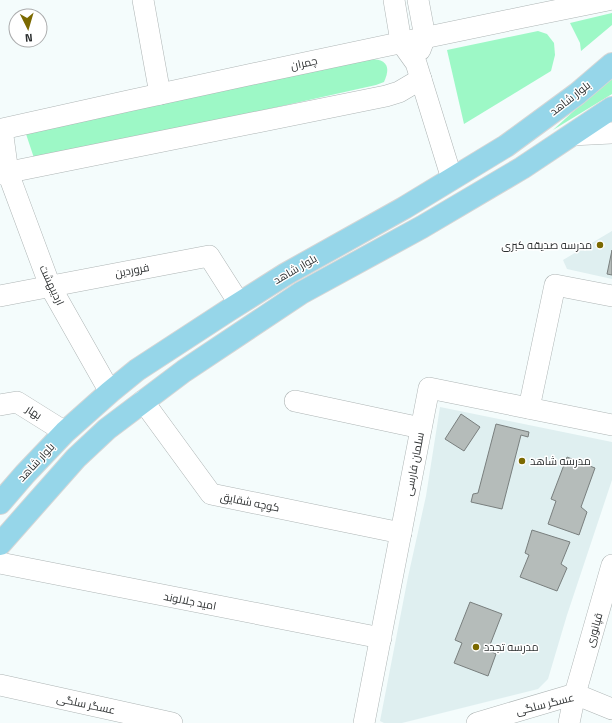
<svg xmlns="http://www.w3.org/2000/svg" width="612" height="723" viewBox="0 0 612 723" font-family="'Titillium Web',Cairo,sans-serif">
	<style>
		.built { fill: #dfeff0 }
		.green { fill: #9df8c6 }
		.building { fill: #b5bcba; stroke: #797f7e }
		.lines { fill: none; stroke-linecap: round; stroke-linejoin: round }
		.minor-casing { stroke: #aeb5b5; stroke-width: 22 }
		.major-casing { stroke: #d5d6d6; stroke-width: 24 }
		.minor { stroke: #fff; stroke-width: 21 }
		.major { stroke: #96d6e9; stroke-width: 22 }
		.poi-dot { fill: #7b6900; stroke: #fff; stroke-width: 1.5 }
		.labels { text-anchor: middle; stroke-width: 3; stroke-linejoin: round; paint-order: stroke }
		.street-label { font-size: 11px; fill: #2d3031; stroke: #fff }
		.poi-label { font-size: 11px; fill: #2d3031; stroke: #fff; text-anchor: start }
	</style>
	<rect width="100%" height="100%" fill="#f4fcfc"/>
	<g class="built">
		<polygon points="612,231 612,279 567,269 563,260"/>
		<polygon points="440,407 612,442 612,480 567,615 548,679 538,689 402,723 384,723 380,721 408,577 426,496"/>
	</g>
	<g class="green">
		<polygon points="612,13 612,25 581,51 580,43 570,23"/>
		<polygon points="538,31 547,34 554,43 555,55 551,71 464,124 447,50"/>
		<path d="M370 59C387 59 391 67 384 82L376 85 35 161 25 131Z"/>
		<polygon points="612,76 612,94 553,130"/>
	</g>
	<g class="building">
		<polygon points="612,250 612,275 607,274"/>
		<polygon points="461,414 480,427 464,451 445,439"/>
		<polygon points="496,424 529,432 528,437 521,435 502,509 471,502 473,494 478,493"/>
		<polygon points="567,457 595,468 581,507 587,512 579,535 548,524 556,501 551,499"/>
		<polygon points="532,530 570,542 561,564 567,568 557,591 520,577 529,555 525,553"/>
		<polygon points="470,602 502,614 488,650 496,654 488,676 454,663 462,643 455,640"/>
	</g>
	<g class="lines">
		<g class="minor-casing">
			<g id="minor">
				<polyline points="143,0 160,94"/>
				<polyline points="394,0 401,42 416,63 452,179"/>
				<polyline points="418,0 425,37 420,50"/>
				<polyline points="571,135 612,133"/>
				<polyline points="0,174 386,96 399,92 421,79"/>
				<polyline points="0,296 209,256 239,303"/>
				<path d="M110 392 50 286 8 173 2 129C203 84 405 41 608 0"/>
				<polyline points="143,401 211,494 401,533"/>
				<polyline points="295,401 421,428"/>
				<polyline points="0,405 17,402 65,432"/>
				<polyline points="529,408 555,285 612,296"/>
				<polyline points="0,563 381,638"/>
				<polyline points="0,685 172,723"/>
				<polyline points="364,723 429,388 612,425"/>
				<polyline points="477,723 575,694 612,709"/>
				<polyline points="569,723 575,694 612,565"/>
			</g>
		</g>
		<g class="major-casing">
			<g id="major">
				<polyline points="0,503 25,474 65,432 110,392 137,370 229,310 286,274 404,208 506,146 577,94 612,64"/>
				<polyline points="0,544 76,458 107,429 184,371 301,293 422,227 522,168 612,108"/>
			</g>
		</g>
		<use href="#minor" class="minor"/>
		<use href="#major" class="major"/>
	</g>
	<g class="poi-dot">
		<circle cx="600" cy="245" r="4"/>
		<circle cx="522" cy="461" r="4"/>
		<circle cx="476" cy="647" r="4"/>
	</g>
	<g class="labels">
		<g class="street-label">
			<text transform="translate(304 63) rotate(-12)" y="4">چمران</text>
			<text transform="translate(570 98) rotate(-38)" y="4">بلوار شاهد</text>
			<text transform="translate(295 269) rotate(-30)" y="4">بلوار شاهد</text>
			<text transform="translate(132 270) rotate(-11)" y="4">فروردین</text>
			<text transform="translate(52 285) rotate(65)" y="4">اردیبهشت</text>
			<text transform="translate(34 412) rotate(32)" y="4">بهار</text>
			<text transform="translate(36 462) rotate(-47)" y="4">بلوار شاهد</text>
			<text transform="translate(414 464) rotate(-79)" y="4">سلمان فارسی</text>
			<text transform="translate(250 502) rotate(11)" y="4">کوچه شقایق</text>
			<text transform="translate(190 601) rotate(11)" y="4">امید جلالوند</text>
			<text transform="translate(594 630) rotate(-74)" y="4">قپانوری</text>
			<text transform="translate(86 704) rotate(12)" y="4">عسگر سلگی</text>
			<text transform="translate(545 704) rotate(-14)" y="4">عسگر سلگی</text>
		</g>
		<g class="poi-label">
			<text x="592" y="249" text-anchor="end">مدرسه صدیقه کبری</text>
			<text x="530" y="465">مدرسه شاهد</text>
			<text x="484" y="651">مدرسه تجدد</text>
		</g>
	</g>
	<g transform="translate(28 28) rotate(175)"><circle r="19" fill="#ffffff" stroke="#abacad"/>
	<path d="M0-3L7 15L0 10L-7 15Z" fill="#7b6900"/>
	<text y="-6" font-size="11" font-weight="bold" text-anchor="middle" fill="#2d3031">N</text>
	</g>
</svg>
